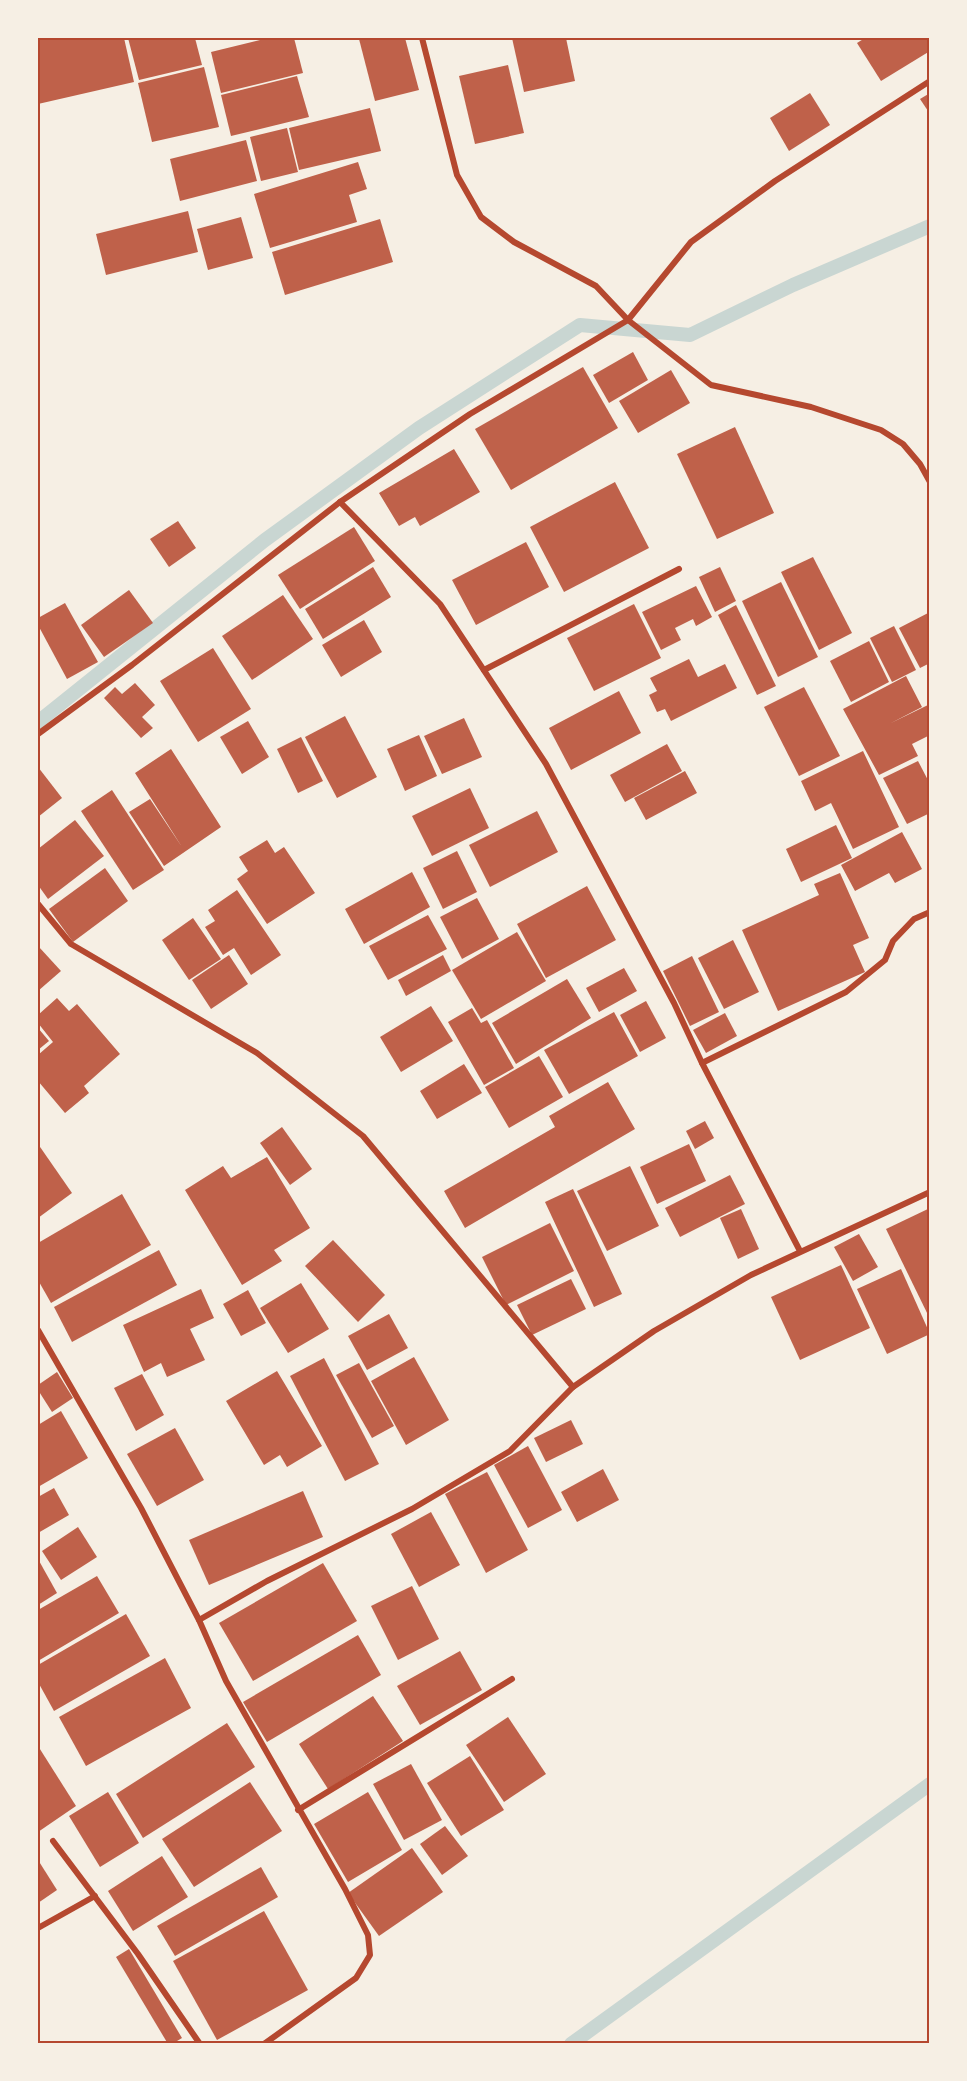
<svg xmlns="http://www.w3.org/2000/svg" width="967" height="2081" viewBox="0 0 967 2081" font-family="'DejaVu Sans',sans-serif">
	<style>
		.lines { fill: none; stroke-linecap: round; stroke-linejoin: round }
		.stream { stroke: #c9d6d2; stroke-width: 14 }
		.building { fill: #bf614a }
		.minor { stroke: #b5482f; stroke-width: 6 }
		.neatline { fill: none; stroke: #b5482f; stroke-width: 2 }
	</style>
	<rect width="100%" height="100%" fill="#f6efe4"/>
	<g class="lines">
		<g class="stream">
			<polyline points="38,722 265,540 419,428 580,325 690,335 793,285 930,226"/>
			<polyline points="571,2044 930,1784"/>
		</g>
	</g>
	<g class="building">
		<polygon points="38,38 124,38 134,82 38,104"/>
		<polygon points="128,38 195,38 202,65 139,80"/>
		<polygon points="268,38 294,38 303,73 221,93 211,52"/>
		<polygon points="405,38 419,90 375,101 359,39"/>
		<polygon points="512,38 566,38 575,81 524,92"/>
		<polygon points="865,38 927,38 930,51 881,81 857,43"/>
		<polygon points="508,65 524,133 475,144 459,76"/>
		<polygon points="204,67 219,127 152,142 138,83"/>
		<polygon points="297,76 309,117 231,136 221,95"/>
		<polygon points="810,93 830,125 789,151 770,118"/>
		<polygon points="930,93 930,114 920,99"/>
		<polygon points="370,108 381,151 299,170 289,128"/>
		<polygon points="287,128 298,172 261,181 250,137"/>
		<polygon points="246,140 257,181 180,201 170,159"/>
		<polygon points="358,162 367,189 349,195 357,222 270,248 254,194"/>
		<polygon points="188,211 198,252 106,275 96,234"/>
		<polygon points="241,217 253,258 208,270 197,229"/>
		<polygon points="380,219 393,262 285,295 272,252"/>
		<polygon points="633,352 648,380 609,403 593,375"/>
		<polygon points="583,367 618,428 511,490 475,429"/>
		<polygon points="671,370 690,403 638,433 619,401"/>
		<polygon points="735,427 774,513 717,539 677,454"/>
		<polygon points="454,449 480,492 420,526 415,517 399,526 379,493"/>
		<polygon points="615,482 649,548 564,592 530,527"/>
		<polygon points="178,521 196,548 169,567 150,539"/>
		<polygon points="354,527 375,561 300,609 278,575"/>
		<polygon points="526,542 549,587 476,625 452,580"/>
		<polygon points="813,557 852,633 819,650 781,572"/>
		<polygon points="373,567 391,597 323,639 305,609"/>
		<polygon points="720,567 736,601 715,612 699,577"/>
		<polygon points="781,582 818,657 778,677 742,601"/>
		<polygon points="696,586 712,617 696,626 693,619 675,628 681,640 661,650 642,612"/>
		<polygon points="129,590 153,623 104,657 81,625"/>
		<polygon points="283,595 313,639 252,680 222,636"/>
		<polygon points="65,603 98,662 67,679 38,625 38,618"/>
		<polygon points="634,604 661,658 594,691 567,638"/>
		<polygon points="736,605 776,686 757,695 718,615"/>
		<polygon points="930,612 930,663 920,668 899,628"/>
		<polygon points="364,620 382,652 341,677 322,645"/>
		<polygon points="894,626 916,670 892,682 870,638"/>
		<polygon points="869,641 889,682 851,702 830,661"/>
		<polygon points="213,648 251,709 198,742 160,681"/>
		<polygon points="689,659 698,677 725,664 737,688 671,721 665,709 657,712 649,695 657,691 650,678"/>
		<polygon points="906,676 922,707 891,723 928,705 930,735 912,744 918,756 879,775 843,709"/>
		<polygon points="135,683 155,705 142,717 153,728 141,738 104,698 115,687 122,694"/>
		<polygon points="804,687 840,756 799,776 764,707"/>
		<polygon points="619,691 641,733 571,770 549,728"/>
		<polygon points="345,716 377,777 337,798 305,737"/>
		<polygon points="464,718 482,757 442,774 424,736"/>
		<polygon points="248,721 269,757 242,774 220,737"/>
		<polygon points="419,735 437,776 405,791 387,749"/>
		<polygon points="301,737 323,781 298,793 277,749"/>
		<polygon points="667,744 682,771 625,802 610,775"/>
		<polygon points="171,749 221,827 164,866 129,812 150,799 182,847 135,773"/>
		<polygon points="863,751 899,827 853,849 831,803 815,811 801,781"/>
		<polygon points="918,761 930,784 930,813 907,824 883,778"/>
		<polygon points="38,767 62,798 38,817"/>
		<polygon points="685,771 697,793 646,820 634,798"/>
		<polygon points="470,788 489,828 432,856 412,816"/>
		<polygon points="112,790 164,870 133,890 81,811"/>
		<polygon points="537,811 558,852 490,887 469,845"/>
		<polygon points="75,820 104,856 48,899 38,885 38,849"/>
		<polygon points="836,825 852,858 801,882 786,849"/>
		<polygon points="902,832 922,869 895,883 889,873 855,891 841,865"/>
		<polygon points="267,840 275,853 284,847 315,893 267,924 237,879 248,871 239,857"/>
		<polygon points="457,851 477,892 443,909 423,868"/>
		<polygon points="105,868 128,901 73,942 49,909"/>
		<polygon points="412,872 430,907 364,944 345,909"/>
		<polygon points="840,873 869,938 853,945 865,972 778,1011 742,930 819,895 814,884"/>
		<polygon points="587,886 616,940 546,978 517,924"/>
		<polygon points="237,890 281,955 251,975 234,948 223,955 205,927 215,921 208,910"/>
		<polygon points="477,898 499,939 462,959 440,917"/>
		<polygon points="428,915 447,949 388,980 369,946"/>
		<polygon points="193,918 221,959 189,980 162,940"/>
		<polygon points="517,932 546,981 481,1019 452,970"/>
		<polygon points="733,940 759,992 724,1009 698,958"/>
		<polygon points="39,947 61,971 38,991 38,949"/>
		<polygon points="229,955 248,984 211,1009 192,980"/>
		<polygon points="443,955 451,971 406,996 398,980"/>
		<polygon points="692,956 719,1012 690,1026 663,971"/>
		<polygon points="624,968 637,991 599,1012 586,988"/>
		<polygon points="567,979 591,1018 516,1064 492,1023"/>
		<polygon points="57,998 69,1011 77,1004 120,1054 84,1086 89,1093 65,1113 38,1081 38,1055 53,1042 38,1023 38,1015"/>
		<polygon points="646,1001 666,1038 640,1052 620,1015"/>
		<polygon points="431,1006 453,1041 401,1072 380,1037"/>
		<polygon points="472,1008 481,1023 487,1020 514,1068 484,1085 448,1022"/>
		<polygon points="614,1012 638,1056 569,1094 544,1050"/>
		<polygon points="725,1013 737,1036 706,1053 693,1030"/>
		<polygon points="38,1028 49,1041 38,1050"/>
		<polygon points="539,1056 563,1097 509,1128 485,1087"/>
		<polygon points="464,1064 482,1093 437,1119 420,1091"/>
		<polygon points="608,1082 635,1129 465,1228 444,1191 555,1127 549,1116"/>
		<polygon points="705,1121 714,1138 695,1149 686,1131"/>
		<polygon points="282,1127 312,1169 290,1185 260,1143"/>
		<polygon points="38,1144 72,1193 38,1218"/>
		<polygon points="689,1144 706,1181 657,1204 640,1167"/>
		<polygon points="267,1157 310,1228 274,1250 282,1261 242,1285 185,1190 223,1166 231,1178"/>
		<polygon points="630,1166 659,1226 607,1251 577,1191"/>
		<polygon points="730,1175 745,1204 680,1237 665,1208"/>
		<polygon points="573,1189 622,1294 594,1307 545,1202"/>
		<polygon points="122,1194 151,1245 51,1303 38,1280 38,1243"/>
		<polygon points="930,1208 930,1319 886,1229"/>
		<polygon points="741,1209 759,1249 738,1259 720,1218"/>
		<polygon points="550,1223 574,1271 506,1305 482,1257"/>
		<polygon points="859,1234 878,1267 853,1281 834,1247"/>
		<polygon points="333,1240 385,1295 358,1322 305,1266"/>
		<polygon points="159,1250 177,1285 72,1342 54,1307"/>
		<polygon points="841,1265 870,1328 800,1360 771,1297"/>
		<polygon points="901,1269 930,1334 887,1354 857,1289"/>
		<polygon points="571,1279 586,1309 532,1335 517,1305"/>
		<polygon points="301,1283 329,1329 288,1353 260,1308"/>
		<polygon points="201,1289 214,1318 190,1329 205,1360 167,1377 161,1363 144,1372 123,1325"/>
		<polygon points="248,1290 266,1323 241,1336 223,1304"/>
		<polygon points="389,1314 408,1348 367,1370 348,1336"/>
		<polygon points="414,1357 449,1420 406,1445 371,1381"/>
		<polygon points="324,1358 379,1464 345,1481 290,1376"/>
		<polygon points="359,1363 394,1426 372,1438 336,1375"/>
		<polygon points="277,1371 322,1446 287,1467 280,1455 264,1465 226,1401"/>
		<polygon points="57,1372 73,1398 52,1412 38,1390 38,1385"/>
		<polygon points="142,1374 164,1415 136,1431 114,1388"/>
		<polygon points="61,1411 88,1458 38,1487 38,1425"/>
		<polygon points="571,1420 583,1444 546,1462 534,1438"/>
		<polygon points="175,1428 204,1480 157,1506 127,1454"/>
		<polygon points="528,1446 562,1510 528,1528 494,1465"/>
		<polygon points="603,1469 619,1500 577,1522 561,1492"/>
		<polygon points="487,1472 528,1550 486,1573 445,1494"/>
		<polygon points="54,1488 69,1515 38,1533 38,1497"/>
		<polygon points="303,1491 323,1537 209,1585 189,1540"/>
		<polygon points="431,1512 460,1565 419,1587 391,1534"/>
		<polygon points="78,1527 97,1557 61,1580 42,1551"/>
		<polygon points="38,1559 57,1593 38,1605"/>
		<polygon points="323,1563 357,1621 253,1681 219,1623"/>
		<polygon points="97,1576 119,1613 38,1661 38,1610"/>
		<polygon points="412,1586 439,1639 398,1660 371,1606"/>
		<polygon points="126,1614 150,1656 54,1711 38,1682 38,1665"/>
		<polygon points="358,1635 381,1675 267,1742 243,1702"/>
		<polygon points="460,1651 482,1690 420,1725 397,1686"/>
		<polygon points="165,1658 191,1708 86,1766 59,1717"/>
		<polygon points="373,1696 403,1741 328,1789 299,1744"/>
		<polygon points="508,1717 546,1774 504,1802 466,1745"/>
		<polygon points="227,1723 255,1767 143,1838 116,1794"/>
		<polygon points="38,1746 76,1806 38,1832"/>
		<polygon points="470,1756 504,1810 461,1836 427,1783"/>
		<polygon points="411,1764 442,1820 404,1840 373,1784"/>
		<polygon points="250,1782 282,1831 194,1887 162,1839"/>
		<polygon points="108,1792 139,1843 100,1867 69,1816"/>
		<polygon points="368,1792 402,1850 348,1882 314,1824"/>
		<polygon points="445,1826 468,1856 442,1875 420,1844"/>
		<polygon points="412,1848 443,1892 379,1936 348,1893"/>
		<polygon points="162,1856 188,1897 133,1931 108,1891"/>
		<polygon points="38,1860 57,1890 38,1903"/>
		<polygon points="261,1867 278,1897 175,1956 157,1926"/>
		<polygon points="264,1911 308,1990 217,2040 173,1961"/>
		<polygon points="129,1949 182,2038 172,2044 168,2044 116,1957"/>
	</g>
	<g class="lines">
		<g class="minor">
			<polyline points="422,38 457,175 481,217 514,242 596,286 628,320 711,385 811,407 881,430 903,444 920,464 930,482"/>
			<polyline points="340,502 440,604 546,764 674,1003 702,1063 800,1251"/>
			<polyline points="484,670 679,569"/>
			<polyline points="38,734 132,665 340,502 470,414 628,320 691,242 775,181 930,81"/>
			<polyline points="38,904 71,944 257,1053 363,1136 573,1387"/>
			<polyline points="702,1063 846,992 885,960 893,941 914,919 930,912"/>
			<polyline points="38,1330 141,1508 199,1620 226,1681 345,1889 368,1935 370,1955 356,1978 264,2044"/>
			<polyline points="199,1620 267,1581 412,1509 510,1451 573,1387 654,1331 751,1275 930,1192"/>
			<polyline points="298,1810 512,1679"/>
			<polyline points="53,1841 138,1954 200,2044"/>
			<polyline points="38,1928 95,1896"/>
		</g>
	</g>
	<rect width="967" height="2081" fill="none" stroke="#f6efe4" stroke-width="78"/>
	<rect x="39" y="39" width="889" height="2003" class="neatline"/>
</svg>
